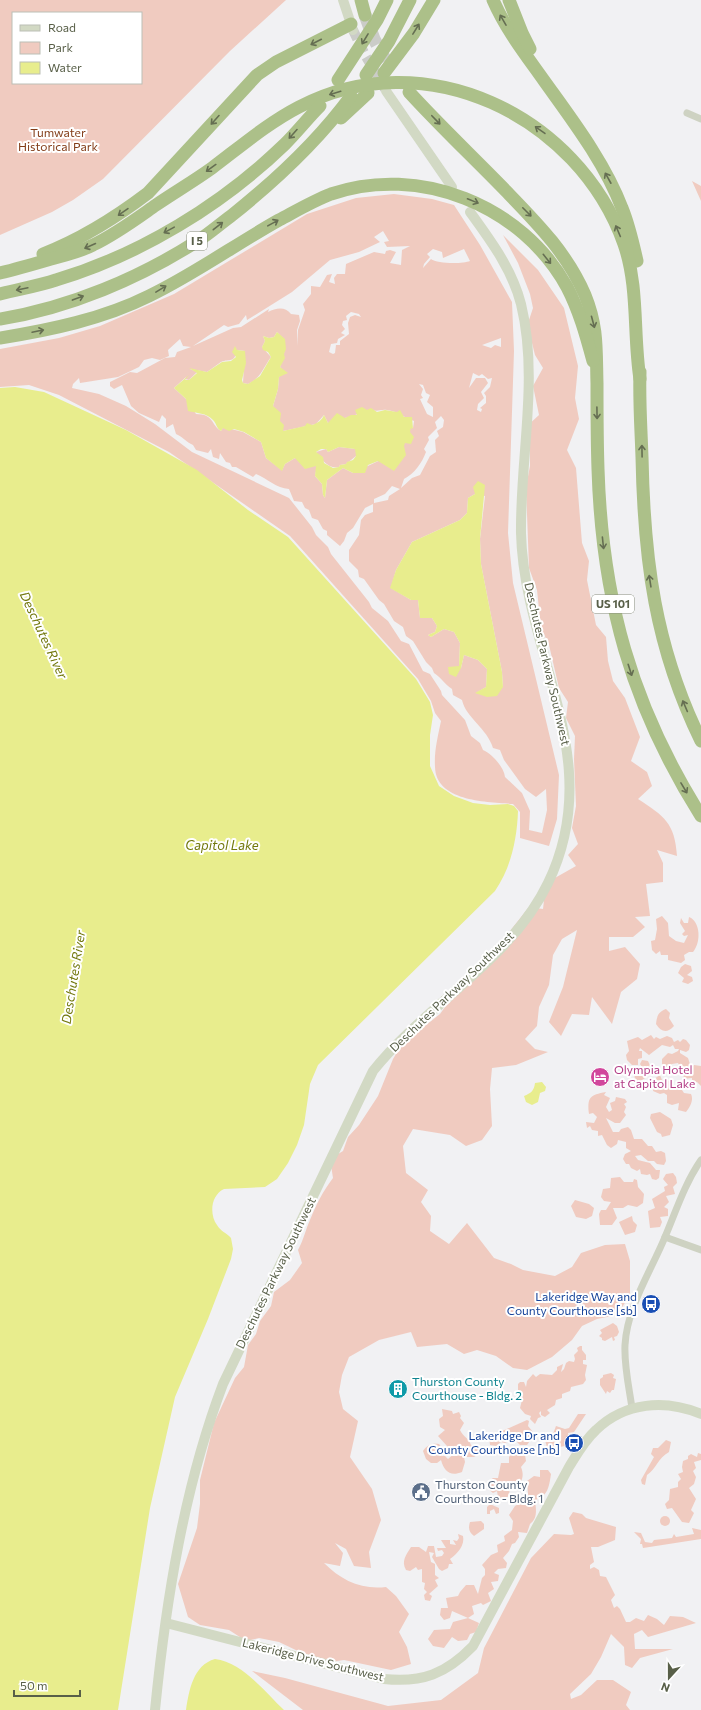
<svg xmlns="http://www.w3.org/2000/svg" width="701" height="1710" viewBox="0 0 701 1710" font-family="Commissioner,sans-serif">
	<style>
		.green { fill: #f0cbc0; fill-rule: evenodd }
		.water { fill: #e8ed8d; fill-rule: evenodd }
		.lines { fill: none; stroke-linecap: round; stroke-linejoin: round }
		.secondary-tunnel { stroke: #cbccc8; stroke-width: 10; stroke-dasharray: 10 5; stroke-linecap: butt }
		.highway-tunnel { stroke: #cbccc8; stroke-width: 13; stroke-dasharray: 13 6; stroke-linecap: butt }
		.street { stroke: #ced2c2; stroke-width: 7 }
		.secondary { stroke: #d2d9c4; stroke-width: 10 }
		.highway { stroke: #acc089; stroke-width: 13 }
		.oneway { stroke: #656e52 }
		.labels { text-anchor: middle; stroke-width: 4; stroke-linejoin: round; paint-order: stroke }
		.shield { fill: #fff; stroke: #8a8f7f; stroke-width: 1 }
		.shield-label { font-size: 11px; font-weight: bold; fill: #585f48 }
		.park-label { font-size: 12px; fill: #823c17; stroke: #fff }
		.street-label { font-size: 12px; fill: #585f48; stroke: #fff }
		.hotel-label { font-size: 12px; fill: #b23c85; stroke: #fff; text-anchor: start }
		.transit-label { font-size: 12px; fill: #164399; stroke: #fff; text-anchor: end }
		.culture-label { font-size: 12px; fill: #0d838f; stroke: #fff; text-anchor: start }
		.service-label { font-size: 12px; fill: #4e5e75; stroke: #fff; text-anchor: start }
		.water-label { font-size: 13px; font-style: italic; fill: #72780d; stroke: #fff }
	</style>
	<rect width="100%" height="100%" fill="#f1f1f3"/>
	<g class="green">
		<path d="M0 0H286L230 51 103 179 73 200 52 212 0 235ZM13 13H141V83H13Z"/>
		<polygon points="692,181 701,186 701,204 701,201"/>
		<path d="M394 194 432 199 454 205 480 245 512 302 514 351 508 533 513 583 559 775 557 819 549 846 520 838V812L513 804C488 802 436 802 435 767 434 751 438 736 441 721L435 713 431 701 418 679 290 536 169 452 59 395 29 385 0 387V349L59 338 100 326 174 294 307 214 356 198ZM383 231 389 241 384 242 387 247 410 246 402 250 401 265 390 263 396 252 390 250 386 251 385 254 374 252 346 264 345 274H337L334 278 335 284 329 282 332 274 327 275 320 287 311 286V294L303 304 305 310 298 330 297 346V330L300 321 299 315 291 314C285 306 276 308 268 312L269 309 241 327 233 328 193 346 224 325 228 327 239 324 246 315 247 320 292 292 330 260 359 252 380 242 374 237ZM433 249 442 252 443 258 464 249 470 261C463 264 437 264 431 259L423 268 424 264 430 257 427 254ZM351 312 359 314 361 317 355 315 350 317 348 323 349 334 340 341V345H336L335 353 333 354 329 352 331 344 337 343 338 339 345 335 341 333 345 329 342 325 343 321 347 320 346 316ZM277 332C288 343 285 353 280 367L283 371 279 377 278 389 273 406 283 431 316 424 324 415 328 423 372 410C378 412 381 409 387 410 398 411 404 418 414 421L413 428H410C410 452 371 463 353 473L343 468 327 480 325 498 323 495 322 484 315 476 317 466 295 458 285 464 282 470 266 458 261 442 243 432 223 427 221 431C211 425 214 414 196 414L186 399 174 388 186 377 185 379 189 380 197 372 190 369 207 372C212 369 216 365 221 362 230 358 234 364 237 350L245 351 243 383 248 384C261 378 263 368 271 357L262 347 265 341 263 336 269 338 274 337ZM501 338V347L495 345 491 348 482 345ZM180 339 183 346 191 347 177 352 175 357 165 358 137 373 130 372 110 382V386L114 389 122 385 131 406 139 413 159 422 162 415 166 419V428L173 424 176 434C183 437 186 442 193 445L196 450 208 453 211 449 213 457 219 459 220 453 226 462 230 463 232 467H236L253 477 256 474C268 479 276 488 289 489L294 501 302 502 305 508 309 510 312 518 318 520 323 529 327 531V535L340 546 344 541 347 533 353 528 365 508 373 504V512L365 515 361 520 359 535 349 550V561L358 570 359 577 364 579 379 600 384 604 394 621 403 627 406 636 413 641 426 662 432 668 434 673C442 678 444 684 452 689L453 695 462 700C466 718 487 728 493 748L500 750 504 760 525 789 536 797 546 789 547 810 542 833 529 830 530 811 522 793 505 777C504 767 492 754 483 750L480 743 471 736 465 720 442 695 441 691 430 674 423 671 409 644 401 641 388 621 372 608 369 602 331 554 328 547 316 535 312 527 289 498 192 452 155 424 126 406 99 394 72 388 73 384 79 378 80 383 118 377 139 367 144 360 152 358 160 360 169 356 168 350ZM473 373 479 376 482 374 488 379 492 378 490 387 484 393 486 396V403L480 408 482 409 481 412 477 410 478 404 484 398 481 392 488 383 485 378H476L469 388ZM419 384 423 385 426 393 430 395 427 402 433 407V417L427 414 420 399 423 398 421 395 423 389ZM441 416 444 420 443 427 437 431 439 436 435 440 436 452 430 456 420 475 412 478 401 488 404 479C414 474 422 463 426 452L424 449 429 440 428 437 437 428 435 422ZM392 486 400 489 389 496 388 500 374 503V499L385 494ZM475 494 485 496 480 539 481 564 502 672 503 687 476 693 486 687 487 669 478 660 464 655 461 668 459 666 460 643 454 632 444 629 431 637 428 635 435 632 437 626 432 618H420L418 600H411L391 588 396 570 412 542 460 520 467 513 468 498Z"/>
		<path d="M503 235 538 270 564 308 578 366 575 398 579 419 567 450 576 468 582 543 589 561 587 580 596 625 606 637 608 661 613 681 625 698 640 737 631 761 647 772 652 786 638 799C664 816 675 823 677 856L657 850 663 863V882L646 884 650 916 635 917 645 927 633 937H609V951L625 947 640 964 637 979 621 992 612 1024 592 997 589 1015 572 1014 561 1036 549 1022 563 987 577 930 562 939 553 955 549 985 539 1007 537 1026 525 1039 535 1049 548 1052 516 1065 492 1068 490 1089 492 1126 482 1140 466 1146 450 1135 413 1129 403 1146 406 1173 428 1190 421 1202 431 1216 430 1231 449 1244 467 1223 494 1258 511 1264 523 1270 555 1276 572 1267 581 1253 605 1245 625 1244 630 1261V1295L617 1315 597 1319 582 1326 572 1340 552 1357 527 1370 513 1368 496 1356 477 1350 464 1354 447 1344 417 1347 411 1332 379 1340 349 1357 342 1375 339 1392 343 1409 358 1421 350 1457 372 1489 381 1520 369 1552 371 1568 354 1566 346 1549 335 1543 343 1553 340 1566 324 1563C341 1580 361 1590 386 1587L396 1596 409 1614 399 1632 407 1647 411 1664 391 1670 344 1660 330 1662 302 1653 279 1642 259 1638 246 1641 229 1630 200 1625 188 1617 178 1584 197 1528 200 1504V1480L214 1423 235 1378 244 1367 248 1345 256 1334 260 1321 271 1306 274 1292 290 1280 302 1263 298 1250C304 1239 305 1231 310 1220 316 1205 323 1191 333 1178L330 1159 343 1151 348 1137 359 1125 378 1096 393 1059 402 1044 440 1014 450 1000 468 984 529 907 543 909 546 883 576 866 568 855 578 844 572 828 576 806 574 759 575 736 566 718 568 702 559 688 549 645 541 628 537 590 529 568 526 487 530 466V444L526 427 539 415 533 386 543 368 535 355 531 339 528 323 533 308 530 294 518 263Z"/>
		<path d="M339 447 356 449V456L346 464 340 465 339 467C328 469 322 460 316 452L326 449 328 452Z"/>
		<path d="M662 916 668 923 669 936 676 941 684 943 688 935 684 936 682 934 685 931 680 923 681 918 684 923H688L689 917C701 922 701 943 693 952H689L684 955 685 960 681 963 668 960V955H661L660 951 656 954 652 950 651 941 655 940 657 929 656 919Z"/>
		<polygon points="685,964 691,966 692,971 687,975 692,977 693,981 688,984 682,982 684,978 678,973 681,967"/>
		<path d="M666 1009 670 1013 669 1018 674 1026C667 1034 661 1032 656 1024 657 1016 658 1012 666 1009Z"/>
		<polygon points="651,1035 654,1039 656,1037 660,1039 667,1036 672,1038 674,1042 678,1040 680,1042 683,1039 686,1040 690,1045 689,1050 686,1052 680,1050 680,1053 688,1058 691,1067 694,1065 701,1066 701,1086 697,1082 692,1084 692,1078 683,1079 684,1075 678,1063 672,1064 668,1068 662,1068 662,1059 668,1053 672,1054 678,1051 679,1049 675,1049 673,1045 670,1047 662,1045 649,1055 640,1048 639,1051 642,1051 642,1058 638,1059 638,1065 632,1065 627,1060 626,1055 629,1051 627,1041 638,1037 642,1040"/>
		<path d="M642 1060 648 1061 652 1070 645 1078 639 1082 635 1080C634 1073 635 1070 642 1067L640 1064Z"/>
		<path d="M660 1075 662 1080H668L675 1089 680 1087 684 1093 691 1094C694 1100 690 1107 686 1112L678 1110 679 1103 672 1105 667 1103V1095L664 1093 660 1094 653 1091 654 1079Z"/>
		<path d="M606 1092 604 1095 610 1098 606 1107 609 1112 612 1110 610 1103 615 1101 616 1097 625 1099 627 1102 624 1104 626 1107 624 1112 626 1115 620 1123H615L606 1118 613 1132H619L621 1129 628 1127 631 1130 634 1139H642L648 1146H652L656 1152 661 1151 665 1153 666 1161 664 1165 657 1164 654 1161H648L641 1155 635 1156 638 1160 650 1163 656 1170H660L659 1178 656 1180 652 1179 650 1174 647 1175 641 1174 640 1169 637 1171 631 1168 629 1164H626L623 1159 625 1154 631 1151 626 1148V1142L618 1140 617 1144 611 1148 607 1145 602 1135 598 1136V1131L592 1130 590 1126 587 1128 586 1122 594 1123 597 1117 593 1113 589 1114C587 1097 590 1095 606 1092Z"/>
		<polygon points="660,1112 671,1119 673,1125 670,1135 662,1137 661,1134 657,1132 650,1118 651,1114"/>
		<polygon points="673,1173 676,1177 677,1183 673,1187 675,1194 666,1196 669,1202 664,1207 668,1209 668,1216 660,1217 662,1222 660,1227 650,1228 648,1211 655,1208 652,1199 665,1191 664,1187 668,1185 663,1179 666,1174"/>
		<polygon points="620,1177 624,1182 633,1182 634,1179 637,1180 638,1187 644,1194 643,1203 637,1207 628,1205 623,1208 613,1208 617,1218 612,1225 600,1225 599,1214 601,1210 606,1210 611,1202 604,1201 601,1197 603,1189 610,1188 611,1178"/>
		<polygon points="575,1200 589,1204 594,1208 592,1216 586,1219 576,1217 571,1206"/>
		<polygon points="632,1216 633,1221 637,1225 635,1232 625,1235 619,1222"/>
		<polygon points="613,1323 617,1326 619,1332 617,1336 614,1337 615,1340 613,1341 612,1337 605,1341 602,1340 602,1338 599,1336 602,1333 600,1330"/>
		<polygon points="580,1346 582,1346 582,1350 586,1355 586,1360 583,1360 583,1364 587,1365 585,1375 586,1380 583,1384 571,1387 570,1391 562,1394 562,1398 556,1400 555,1405 547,1410 550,1413 545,1417 541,1415 541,1411 539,1413 541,1417 538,1418 535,1424 530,1419 531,1416 525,1414 520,1408 522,1400 518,1395 518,1384 520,1382 524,1382 526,1387 527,1381 533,1374 536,1377 540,1374 552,1375 557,1370 557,1367 563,1364 561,1372 564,1369 566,1363 569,1361 574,1362 575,1359 574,1355 578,1351 577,1348"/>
		<polygon points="611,1373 614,1375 613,1378 616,1379 614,1390 612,1390 610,1393 607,1391 606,1394 600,1385 600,1379 603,1377 603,1375"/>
		<path d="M442 1409 452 1411 453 1414 459 1412 461 1416 460 1418 464 1423 460 1430C463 1437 469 1438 471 1445H478L481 1448 480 1453 474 1457H464L465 1462 462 1472C450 1477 444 1471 441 1460L437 1463H431L426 1459 423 1451C427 1445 432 1443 439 1444L442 1448V1456H445L448 1459 456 1452 445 1453V1448L447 1446 438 1436 445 1430 440 1427 439 1419 443 1416Z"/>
		<polygon points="578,1414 586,1414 574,1432 568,1433 569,1439 565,1446 554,1448 553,1450 548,1451 545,1440 553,1434 556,1426 565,1429 569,1428"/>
		<polygon points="527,1420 529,1421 528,1426 533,1432 532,1438 527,1445 520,1445 516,1441 509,1441 505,1443 501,1442 496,1446 490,1445 489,1437"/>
		<path d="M666 1440 671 1442 669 1452C658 1458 656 1469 647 1475L645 1485 642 1484 641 1480 654 1457 651 1454 653 1448H658Z"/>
		<path d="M519 1452 525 1455 526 1461 521 1467C525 1477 522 1486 510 1486L509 1496 503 1499 498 1497 497 1491 493 1493 487 1488 488 1482 493 1478H498L501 1463H509V1457L512 1453Z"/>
		<polygon points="698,1453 701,1454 701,1460 694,1462 696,1468 693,1471 696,1477 694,1484 689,1488 696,1499 691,1510 694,1513 689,1523 682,1522 672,1508 667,1509 665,1504 669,1500 670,1489 678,1487 678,1482 681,1479 678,1474 683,1472 682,1467 683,1461 688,1459 688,1456 691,1454 697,1457"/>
		<path d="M540 1470H548L551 1474C549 1487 548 1496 535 1500 536 1509 538 1518 530 1524L527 1533 518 1532 519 1537 515 1543 512 1544 509 1551 503 1558 507 1563 506 1568 498 1569 494 1573 499 1575 498 1581 491 1582 494 1589 488 1593 491 1601 483 1605 481 1603 472 1606 474 1614 468 1618 479 1623 476 1632 470 1634 467 1640 458 1641 452 1637 444 1648 433 1646 428 1639 434 1630 450 1629 453 1622 468 1618 452 1611 450 1618 444 1620 440 1615 441 1608H448L446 1598 458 1596 460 1592 466 1585H474L478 1594 482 1578 485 1575V1569L482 1565 491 1555 498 1552 497 1545 505 1541 504 1536 512 1530 513 1521 509 1515 515 1506 522 1502 529 1506 527 1481 534 1476 540 1477Z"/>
		<polygon points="490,1504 499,1508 499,1513 496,1514 494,1509 490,1511 490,1514 487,1514 487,1507"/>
		<polygon points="573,1512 582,1514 586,1518 616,1527 615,1540 598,1547 591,1547 594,1562 590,1565 590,1569 594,1567 599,1570 600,1576 606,1577 615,1595 611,1600 614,1608 617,1606 620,1609 626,1622 630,1622 636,1618 644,1621 648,1615 657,1619 664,1625 670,1616 683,1617 696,1623 648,1637 642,1630 634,1634 635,1649 673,1649 640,1658 632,1668 625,1665 624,1647 611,1634 601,1657 591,1674 570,1694 571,1699 581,1695 597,1680 613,1680 631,1692 626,1705 630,1710 303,1710 252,1671 285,1678 388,1706 441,1700 478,1673 484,1648 531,1558 554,1534 571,1535 574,1534 569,1518"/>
		<circle cx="665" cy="1521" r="5"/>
		<path d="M481 1521 484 1524V1529L474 1536C469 1532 468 1528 470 1522Z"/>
		<polygon points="692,1528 701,1530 701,1539 643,1548 642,1544 640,1544 641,1539 634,1532 641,1533 645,1542 652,1543 654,1540 672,1538 674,1534 676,1537 694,1534"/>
		<path d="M458 1534 463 1536C465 1545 458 1553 450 1559L453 1564H449L448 1568 442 1571 439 1569 432 1557 434 1553 429 1552 431 1562 435 1564V1575L439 1578 435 1580 438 1586 429 1594 432 1596 430 1601 425 1600 424 1595 427 1592 424 1589 425 1583 422 1582V1569L418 1570 416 1567 410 1571 406 1570C401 1561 406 1555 411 1547H419L426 1552 428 1546H434L436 1557 442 1556 444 1553 442 1550 438 1551 437 1548H446L441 1540H450V1544L456 1545 453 1540 457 1541 459 1538Z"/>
	</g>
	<g class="water">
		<path d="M277 332 285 339 286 349 284 354 285 358 280 367 288 373 279 377 278 389 273 406 281 413 280 421 284 425 283 431 305 426 307 423 312 425C318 423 322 420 324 415L328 423 337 413 345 418 351 415H357L355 410 362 407 367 410 371 408 377 412 385 410 397 412 400 410 404 417H412L413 429 411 428 410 432 414 437 411 444 405 443 404 446 406 455 394 471 378 461 368 465 365 473H353L343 468 327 480 325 498 323 495 322 484 315 476 316 466 305 469 295 458 285 464 282 471 266 458 261 442 244 432 234 429 229 431 223 428 221 431C216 428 217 424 213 420 207 413 196 413 188 411L186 399 174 388 189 375 185 380H189L197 373 189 368 207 372 222 362 231 361 236 357 232 352 235 346 237 350 245 351 246 363 242 380 243 383 248 384 260 376 271 357 268 352 263 350 262 347 265 341 263 336 269 338 274 337ZM339 447 355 449 356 456 353 460 347 462 346 464 340 465 339 467 333 468 324 463 323 457 316 452 321 449H326L328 452Z"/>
		<path d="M15 387 44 392 126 430 197 470 248 510 288 537 416 679 430 702 433 715 430 735V766L439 786 454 796 473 803 490 805 508 804 514 806 518 811C517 839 511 868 495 891L318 1065 310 1084 304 1125 297 1145 288 1163 277 1179 265 1187 224 1189C211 1195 209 1214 217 1225 220 1231 227 1233 231 1238L233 1249 231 1259 208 1319 175 1397 150 1508 118 1710H0V388Z"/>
		<polygon points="478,481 485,485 480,539 481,564 502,672 503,687 497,696 487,697 475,693 486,687 487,669 478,660 464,655 461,668 456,677 449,674 448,667 459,666 460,643 454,632 444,629 431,637 428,635 435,632 437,626 432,618 420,618 418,600 411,600 390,588 396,570 412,542 460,520 467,513 468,498 475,494 473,487"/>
		<path d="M542 1082 546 1087 545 1091 540 1093 538 1102 532 1105 526 1102 524 1096C531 1093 534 1091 535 1083Z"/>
		<path d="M215 1659C242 1662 265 1692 284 1710H186C189 1691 193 1665 215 1659Z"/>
	</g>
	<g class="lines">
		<polyline class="secondary-tunnel" points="353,30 365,55 385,89"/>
		<polyline class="highway-tunnel" points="365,15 374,39 386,61"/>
		<g class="street">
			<polyline points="687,113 701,119"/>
			<polyline points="665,1237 701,1250"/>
			<path d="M632 1408C629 1387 624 1366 625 1345 627 1307 651 1271 665 1237 676 1211 685 1183 701 1160"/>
		</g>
		<g class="secondary">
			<polyline points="343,0 353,30"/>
			<polyline points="386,91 452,187"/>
			<path d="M166 1623 384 1679C422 1683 446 1674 473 1646L569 1467C577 1454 584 1441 596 1430 625 1402 665 1399 701 1414"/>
			<path d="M155 1710C166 1600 184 1487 223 1384L373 1071C426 1004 510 962 548 883 608 759 524 655 521 533 520 457 539 378 521 304 512 269 491 241 470 212"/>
		</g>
		<g class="highway">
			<polyline points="361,0 365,15"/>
			<path d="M493 0C506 30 526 55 545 82 573 121 605 163 622 208 629 225 633 243 637 261"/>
			<polyline points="509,0 522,33 530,49"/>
			<polyline points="384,73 414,33 434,0"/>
			<polyline points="366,75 389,41 410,0"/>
			<polyline points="338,80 377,20 387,0"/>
			<path d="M409 92C440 126 474 158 506 191 537 223 567 253 585 295 598 327 596 349 597 383 597 411 597 440 598 469 602 599 631 705 701 816"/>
			<polyline points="341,118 368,93"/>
			<path d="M43 254C82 239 115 218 148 193L257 75 276 62 351 24"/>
			<path d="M0 273C17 269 34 264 51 259 65 255 80 252 93 245 116 234 136 219 156 205 175 192 194 181 212 168 240 147 268 123 299 107 424 41 578 115 624 244 639 287 633 335 640 379"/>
			<path d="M0 294C19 289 38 286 56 280 140 255 222 205 285 144 297 132 308 118 320 106"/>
			<path d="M0 319C69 308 140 278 199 240 210 233 220 224 231 216 275 181 318 141 351 96"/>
			<path d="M0 338C50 330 103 319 149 296 193 275 236 244 279 220 296 211 313 201 331 194 419 164 522 205 567 287 579 310 586 335 593 361"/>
			<path d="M640 372C639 400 641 428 642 457 644 560 655 647 701 741"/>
		</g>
	</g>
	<defs><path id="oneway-shaft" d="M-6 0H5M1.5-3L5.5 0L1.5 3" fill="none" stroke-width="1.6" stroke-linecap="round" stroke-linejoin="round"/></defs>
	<g class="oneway">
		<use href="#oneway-shaft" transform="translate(503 20) rotate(-120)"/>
		<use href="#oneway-shaft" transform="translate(416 29) rotate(-58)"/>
		<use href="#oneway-shaft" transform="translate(365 39) rotate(121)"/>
		<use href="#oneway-shaft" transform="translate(316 42) rotate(153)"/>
		<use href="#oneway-shaft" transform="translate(335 93) rotate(163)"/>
		<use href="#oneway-shaft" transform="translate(215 120) rotate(132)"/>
		<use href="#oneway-shaft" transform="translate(436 120) rotate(46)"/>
		<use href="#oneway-shaft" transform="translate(540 130) rotate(-145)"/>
		<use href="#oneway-shaft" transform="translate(293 134) rotate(132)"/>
		<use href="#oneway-shaft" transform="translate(211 168) rotate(144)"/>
		<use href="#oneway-shaft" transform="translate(608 178) rotate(-119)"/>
		<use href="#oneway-shaft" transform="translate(473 201) rotate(22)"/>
		<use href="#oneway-shaft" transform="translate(123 212) rotate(145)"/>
		<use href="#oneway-shaft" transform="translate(527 212) rotate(45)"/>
		<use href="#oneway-shaft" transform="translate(273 223) rotate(-29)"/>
		<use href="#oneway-shaft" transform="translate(218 226) rotate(-38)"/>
		<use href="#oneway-shaft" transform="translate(169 230) rotate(151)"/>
		<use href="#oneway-shaft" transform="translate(618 231) rotate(-113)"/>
		<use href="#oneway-shaft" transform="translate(90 246) rotate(156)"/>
		<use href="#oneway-shaft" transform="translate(547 259) rotate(51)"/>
		<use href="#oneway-shaft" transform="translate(22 289) rotate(168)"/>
		<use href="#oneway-shaft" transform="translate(161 289) rotate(-31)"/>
		<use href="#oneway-shaft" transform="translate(78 298) rotate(-20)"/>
		<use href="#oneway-shaft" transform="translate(593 322) rotate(75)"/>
		<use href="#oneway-shaft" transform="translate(38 331) rotate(-12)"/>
		<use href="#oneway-shaft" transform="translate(597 413) rotate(89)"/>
		<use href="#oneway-shaft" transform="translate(642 451) rotate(-91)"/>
		<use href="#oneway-shaft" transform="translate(603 543) rotate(84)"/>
		<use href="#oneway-shaft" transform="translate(650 581) rotate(-99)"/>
		<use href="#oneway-shaft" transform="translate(630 670) rotate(72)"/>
		<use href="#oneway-shaft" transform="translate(685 706) rotate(-113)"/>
		<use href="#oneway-shaft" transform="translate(684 788) rotate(59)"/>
	</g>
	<defs>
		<g id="hotel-disc" transform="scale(1)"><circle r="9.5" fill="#d1479c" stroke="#fff"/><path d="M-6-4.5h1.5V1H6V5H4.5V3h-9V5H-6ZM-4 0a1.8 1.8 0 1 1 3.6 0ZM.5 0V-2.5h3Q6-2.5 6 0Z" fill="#fff"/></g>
		<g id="bus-disc" transform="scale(1)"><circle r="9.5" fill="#1a4fb4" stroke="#fff"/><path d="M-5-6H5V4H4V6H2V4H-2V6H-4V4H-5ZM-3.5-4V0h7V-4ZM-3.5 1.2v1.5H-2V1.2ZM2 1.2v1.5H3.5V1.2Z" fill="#fff"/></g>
		<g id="building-disc" transform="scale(1)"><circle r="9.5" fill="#0f9aa8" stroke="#fff"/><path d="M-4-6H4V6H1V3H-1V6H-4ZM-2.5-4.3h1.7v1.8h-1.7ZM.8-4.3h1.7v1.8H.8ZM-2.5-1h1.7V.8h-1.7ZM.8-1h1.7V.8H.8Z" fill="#fff"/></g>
		<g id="civic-disc" transform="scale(1)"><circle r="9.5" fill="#5c6f8a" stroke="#fff"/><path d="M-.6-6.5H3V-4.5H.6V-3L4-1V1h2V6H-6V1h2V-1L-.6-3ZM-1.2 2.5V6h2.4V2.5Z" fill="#fff"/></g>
	</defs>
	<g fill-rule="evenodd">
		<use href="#hotel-disc" x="600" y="1077"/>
		<use href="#bus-disc" x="651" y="1304"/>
		<use href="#building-disc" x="398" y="1389"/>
		<use href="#bus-disc" x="574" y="1443"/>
		<use href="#civic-disc" x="421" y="1492"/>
	</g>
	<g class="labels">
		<g class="shield">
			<rect x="187" y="232" width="20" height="18" rx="3"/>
			<rect x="592" y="595" width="42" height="18" rx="3"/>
		</g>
		<g class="shield-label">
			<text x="197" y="245">I 5</text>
			<text x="613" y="608">US 101</text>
		</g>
		<g class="park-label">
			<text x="58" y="137">Tumwater<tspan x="58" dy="14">Historical Park</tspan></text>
		</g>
		<g class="street-label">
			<text transform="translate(547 664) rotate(77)" y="4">Deschutes Parkway Southwest</text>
			<text transform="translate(452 992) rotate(-44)" y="4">Deschutes Parkway Southwest</text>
			<text transform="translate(276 1273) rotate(-64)" y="4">Deschutes Parkway Southwest</text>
			<text transform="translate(313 1660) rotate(14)" y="4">Lakeridge Drive Southwest</text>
		</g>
		<g class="hotel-label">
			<text x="614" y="1074">Olympia Hotel<tspan x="614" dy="14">at Capitol Lake</tspan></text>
		</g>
		<g class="transit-label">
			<text x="637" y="1301">Lakeridge Way and<tspan x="637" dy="14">County Courthouse [sb]</tspan></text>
			<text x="560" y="1440">Lakeridge Dr and<tspan x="560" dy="14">County Courthouse [nb]</tspan></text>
		</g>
		<g class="culture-label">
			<text x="412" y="1386">Thurston County<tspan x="412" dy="14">Courthouse - Bldg. 2</tspan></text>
		</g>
		<g class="service-label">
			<text x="435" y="1489">Thurston County<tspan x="435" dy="14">Courthouse - Bldg. 1</tspan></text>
		</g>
		<g class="water-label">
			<text transform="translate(44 635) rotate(65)" y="5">Deschutes River</text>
			<text x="222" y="850">Capitol Lake</text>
			<text transform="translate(73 977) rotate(-81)" y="5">Deschutes River</text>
		</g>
	</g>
	<rect x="12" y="12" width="130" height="72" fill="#ffffff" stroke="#bcbfb6"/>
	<rect x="20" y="25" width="20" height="6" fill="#d2d9c4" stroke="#bcbfb6"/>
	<text x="48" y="32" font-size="12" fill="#585f48">Road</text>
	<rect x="20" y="42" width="20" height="12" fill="#f0cbc0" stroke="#bcbfb6"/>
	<text x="48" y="52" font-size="12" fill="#585f48">Park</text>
	<rect x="20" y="62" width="20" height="12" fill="#e8ed8d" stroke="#bcbfb6"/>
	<text x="48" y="72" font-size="12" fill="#585f48">Water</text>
	<g transform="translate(669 1678) rotate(201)" stroke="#ffffff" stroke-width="3" paint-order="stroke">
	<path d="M0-3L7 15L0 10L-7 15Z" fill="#585f48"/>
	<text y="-6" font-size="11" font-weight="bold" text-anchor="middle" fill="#585f48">N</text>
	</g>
	<path d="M14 1690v6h66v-6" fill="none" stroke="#585f48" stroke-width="2"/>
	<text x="20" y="1690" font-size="12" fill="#585f48" stroke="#ffffff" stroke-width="3" paint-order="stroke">50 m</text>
</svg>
